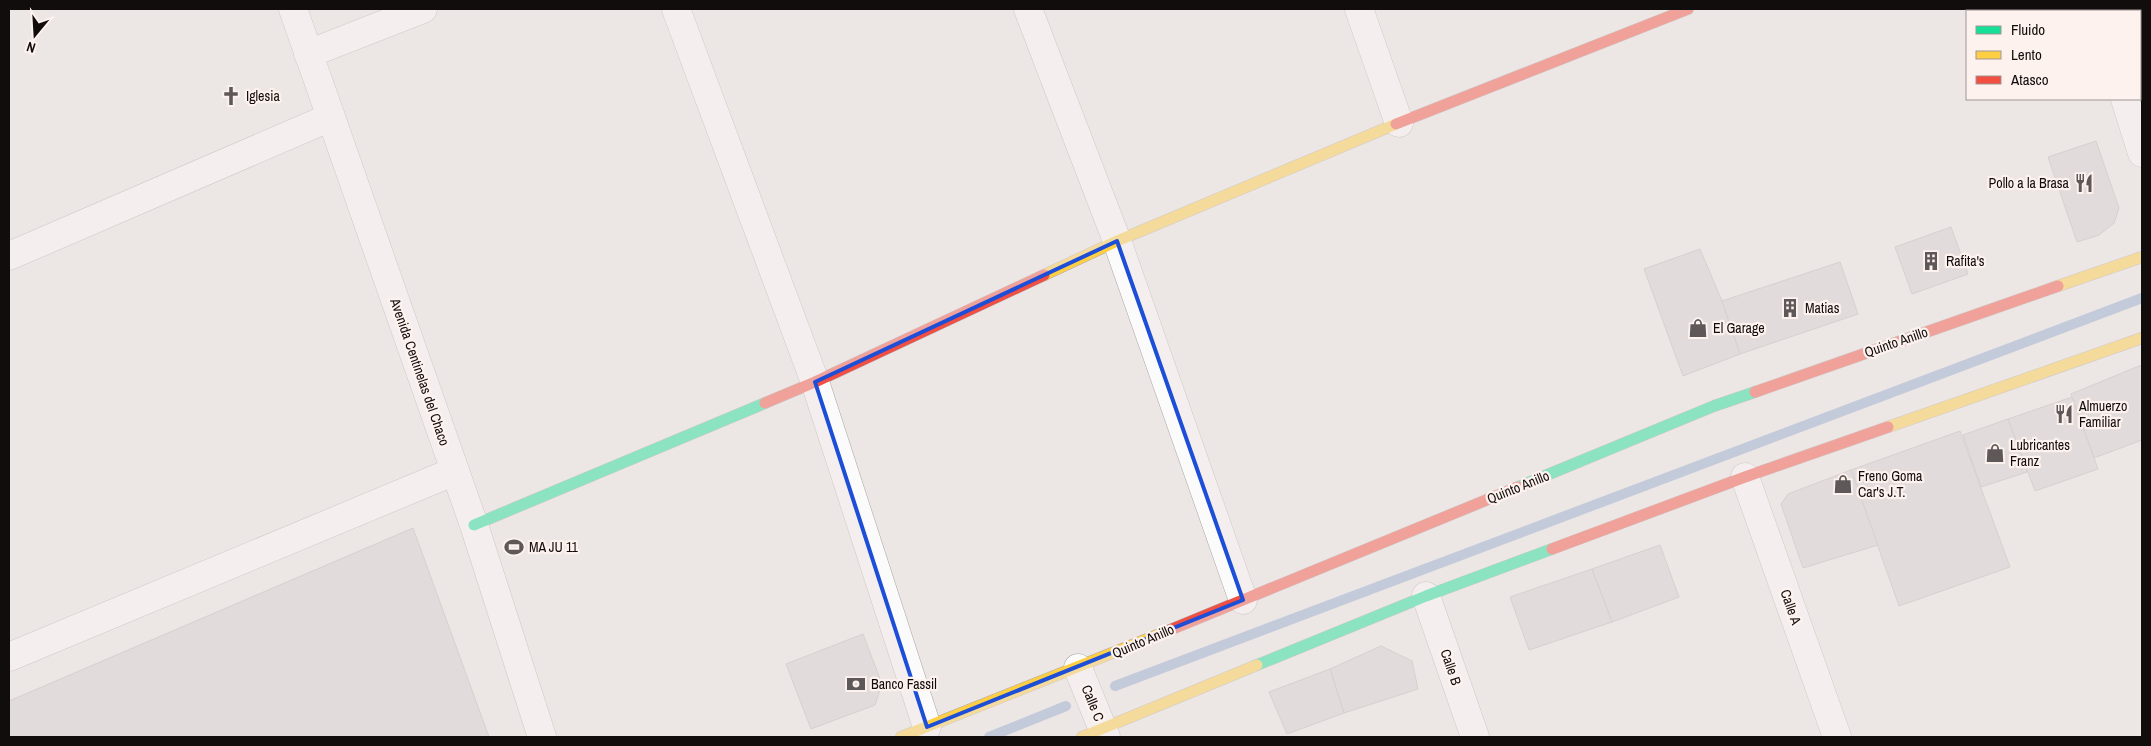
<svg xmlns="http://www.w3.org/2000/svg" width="2151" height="746" viewBox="0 0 2151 746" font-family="'Archivo Narrow',sans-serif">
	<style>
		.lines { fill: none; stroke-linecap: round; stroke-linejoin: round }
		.stream { stroke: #91aacf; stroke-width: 10 }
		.building { fill: #d4cfd0; stroke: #bab6b6 }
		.street-casing { stroke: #aba6a4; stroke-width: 29 }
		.fast-casing { stroke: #aba6a4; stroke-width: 12 }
		.slow-casing { stroke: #aba6a4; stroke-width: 12 }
		.jam-casing { stroke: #aba6a4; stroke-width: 12 }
		.street { stroke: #fcfbfb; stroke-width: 28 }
		.fast { stroke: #16e098; stroke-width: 11 }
		.slow { stroke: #ffcf43; stroke-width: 11 }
		.jam { stroke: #f24e42; stroke-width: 11 }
		.marked { fill: none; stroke: #1d4ed8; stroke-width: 4; stroke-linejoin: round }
		.labels { text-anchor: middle; stroke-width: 4.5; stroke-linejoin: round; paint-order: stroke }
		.poi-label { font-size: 14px; fill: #110d0c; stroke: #fdf2ee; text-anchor: start }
		.street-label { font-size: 14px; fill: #110d0c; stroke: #fdf2ee }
	</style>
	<rect width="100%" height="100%" fill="#ece6e4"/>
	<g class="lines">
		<g class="stream">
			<polyline points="1115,686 2142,298"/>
			<polyline points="989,737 1066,706"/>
		</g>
	</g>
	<g class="building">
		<polygon points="2096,141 2119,208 2114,223 2099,235 2077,242 2048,157"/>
		<polygon points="1951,227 1968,274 1912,294 1895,247"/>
		<polygon points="1700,249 1722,301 1740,354 1683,376 1644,269"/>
		<polygon points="1840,262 1858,314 1740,354 1722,301"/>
		<polygon points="2139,366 2142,366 2142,440 2094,458 2071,394"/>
		<polygon points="2072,397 2098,469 2035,491 2008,419"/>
		<polygon points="2008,419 2027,472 1981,487 1963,435"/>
		<polygon points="1960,431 2010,567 1899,606 1851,470"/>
		<polygon points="1851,470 1878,545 1803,568 1781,504 1788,494"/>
		<polygon points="413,528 489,737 9,737 9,701"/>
		<polygon points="1660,545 1679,597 1612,622 1592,569"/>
		<polygon points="1592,569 1612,622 1529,650 1510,597"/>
		<polygon points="863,634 882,684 875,705 811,729 786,664"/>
		<polygon points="1381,646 1412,661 1418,689 1344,713 1330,669"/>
		<polygon points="1330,669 1344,713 1287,734 1269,692"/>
	</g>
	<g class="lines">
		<g class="street-casing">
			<g id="street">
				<polyline points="293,9 474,525 542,737"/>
				<polyline points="676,9 815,382 927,727"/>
				<polyline points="1028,9 1117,241 1243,600"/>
				<polyline points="1359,9 1399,123"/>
				<polyline points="2096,9 2097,11"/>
				<polyline points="308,54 423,9"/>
				<polyline points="2125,99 2142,153"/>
				<polyline points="9,256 331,117"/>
				<polyline points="1745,477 1837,737"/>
				<polyline points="1426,596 1475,737"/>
				<polyline points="9,657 455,471"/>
				<polyline points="1078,668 1106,737"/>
			</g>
		</g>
		<g class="fast-casing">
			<g id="fast">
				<polyline points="1518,487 1714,406 1755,392"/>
				<polyline points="474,525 765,403"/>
				<polyline points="1257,665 1426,596 1552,549"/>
			</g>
		</g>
		<g class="slow-casing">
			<g id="slow">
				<polyline points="1044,275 1117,241 1396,124"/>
				<polyline points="2058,286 2142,257"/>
				<polyline points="1888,427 2142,338"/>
				<polyline points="901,737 1165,632"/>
				<polyline points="1082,737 1257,665"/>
			</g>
		</g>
		<g class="jam-casing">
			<g id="jam">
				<polyline points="1396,124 1688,9"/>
				<polyline points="1755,392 2058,286"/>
				<polyline points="765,403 815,382 1044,275"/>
				<polyline points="1552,549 1745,477 1888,427"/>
				<polyline points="1165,632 1518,487"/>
			</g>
		</g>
		<use href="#street" class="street"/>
		<use href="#fast" class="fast"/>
		<use href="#slow" class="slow"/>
		<use href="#jam" class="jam"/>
	</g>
	<path d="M0 0H2151V746H0ZM1117 241 1243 600 927 727 815 382Z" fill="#ece6e4" fill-opacity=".55" fill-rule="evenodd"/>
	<path class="marked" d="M1117 241 1243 600 927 727 815 382Z"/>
	<defs>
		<g id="church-bare" transform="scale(1.5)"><path d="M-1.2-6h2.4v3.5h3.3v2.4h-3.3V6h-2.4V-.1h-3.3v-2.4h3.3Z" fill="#5e5958" stroke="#fdf2ee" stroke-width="2.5" paint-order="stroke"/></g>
		<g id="restaurant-bare" transform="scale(1.5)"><path d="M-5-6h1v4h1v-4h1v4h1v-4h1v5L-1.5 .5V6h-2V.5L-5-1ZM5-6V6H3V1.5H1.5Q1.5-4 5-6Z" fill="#5e5958" stroke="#fdf2ee" stroke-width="2.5" paint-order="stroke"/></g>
		<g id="building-bare" transform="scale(1.5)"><path d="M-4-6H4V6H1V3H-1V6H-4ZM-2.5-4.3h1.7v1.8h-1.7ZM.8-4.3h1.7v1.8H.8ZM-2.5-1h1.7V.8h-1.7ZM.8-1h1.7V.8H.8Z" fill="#5e5958" stroke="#fdf2ee" stroke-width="2.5" paint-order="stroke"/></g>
		<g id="shop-bare" transform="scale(1.5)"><path d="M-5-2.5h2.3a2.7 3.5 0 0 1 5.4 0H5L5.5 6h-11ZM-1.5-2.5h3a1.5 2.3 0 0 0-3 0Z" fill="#5e5958" stroke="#fdf2ee" stroke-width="2.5" paint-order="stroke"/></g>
		<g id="stadium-bare" transform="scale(1.5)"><path d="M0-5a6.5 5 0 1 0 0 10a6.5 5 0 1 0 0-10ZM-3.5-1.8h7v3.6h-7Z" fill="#5e5958" stroke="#fdf2ee" stroke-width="2.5" paint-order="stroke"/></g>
		<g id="bank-bare" transform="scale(1.5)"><path d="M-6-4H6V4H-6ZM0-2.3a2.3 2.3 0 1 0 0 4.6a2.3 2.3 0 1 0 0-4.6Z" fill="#5e5958" stroke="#fdf2ee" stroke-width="2.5" paint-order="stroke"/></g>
	</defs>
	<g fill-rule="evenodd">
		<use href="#church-bare" x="231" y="96"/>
		<use href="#restaurant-bare" x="2084" y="183"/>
		<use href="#building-bare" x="1931" y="261"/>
		<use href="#building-bare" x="1790" y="308"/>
		<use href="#shop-bare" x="1698" y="328"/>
		<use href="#restaurant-bare" x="2064" y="414"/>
		<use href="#shop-bare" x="1995" y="453"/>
		<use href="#shop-bare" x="1843" y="484"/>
		<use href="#stadium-bare" x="514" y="547"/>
		<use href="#bank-bare" x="856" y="684"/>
	</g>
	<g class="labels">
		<g class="poi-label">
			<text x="246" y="101">Iglesia</text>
			<text x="2069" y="188" text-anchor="end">Pollo a la Brasa</text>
			<text x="1946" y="266">Rafita's</text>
			<text x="1805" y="313">Matias</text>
			<text x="1713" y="333">El Garage</text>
			<text x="2079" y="411">Almuerzo<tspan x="2079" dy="16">Familiar</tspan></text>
			<text x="2010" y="450">Lubricantes<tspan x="2010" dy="16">Franz</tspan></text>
			<text x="1858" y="481">Freno Goma<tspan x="1858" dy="16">Car's J.T.</tspan></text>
			<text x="529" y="552">MA JU 11</text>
			<text x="871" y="689">Banco Fassil</text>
		</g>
		<g class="street-label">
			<text transform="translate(1896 342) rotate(-19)" y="5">Quinto Anillo</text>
			<text transform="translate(420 372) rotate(71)" y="5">Avenida Centinelas del Chaco</text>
			<text transform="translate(1518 487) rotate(-22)" y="5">Quinto Anillo</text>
			<text transform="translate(1791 607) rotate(71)" y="5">Calle A</text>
			<text transform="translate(1143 641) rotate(-23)" y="5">Quinto Anillo</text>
			<text transform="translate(1451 667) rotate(71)" y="5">Calle B</text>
			<text transform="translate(1093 703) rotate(68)" y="5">Calle C</text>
		</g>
	</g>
	<rect width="2151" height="746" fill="none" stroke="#110d0c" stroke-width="20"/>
	<rect x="1966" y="10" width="175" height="90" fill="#fdf2ee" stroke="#9f9694"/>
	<rect x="1976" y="26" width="25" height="8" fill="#16e098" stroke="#9f9694"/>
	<text x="2011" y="35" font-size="15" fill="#110d0c">Fluido</text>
	<rect x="1976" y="51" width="25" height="8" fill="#ffcf43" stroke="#9f9694"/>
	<text x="2011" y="60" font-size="15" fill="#110d0c">Lento</text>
	<rect x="1976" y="76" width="25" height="8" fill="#f24e42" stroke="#9f9694"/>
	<text x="2011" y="85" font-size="15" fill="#110d0c">Atasco</text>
	<g transform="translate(35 35) rotate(198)" stroke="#fdf2ee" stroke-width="4" paint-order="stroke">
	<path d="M0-4L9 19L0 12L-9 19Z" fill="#110d0c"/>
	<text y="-8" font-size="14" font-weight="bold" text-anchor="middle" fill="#110d0c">N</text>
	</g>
</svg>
